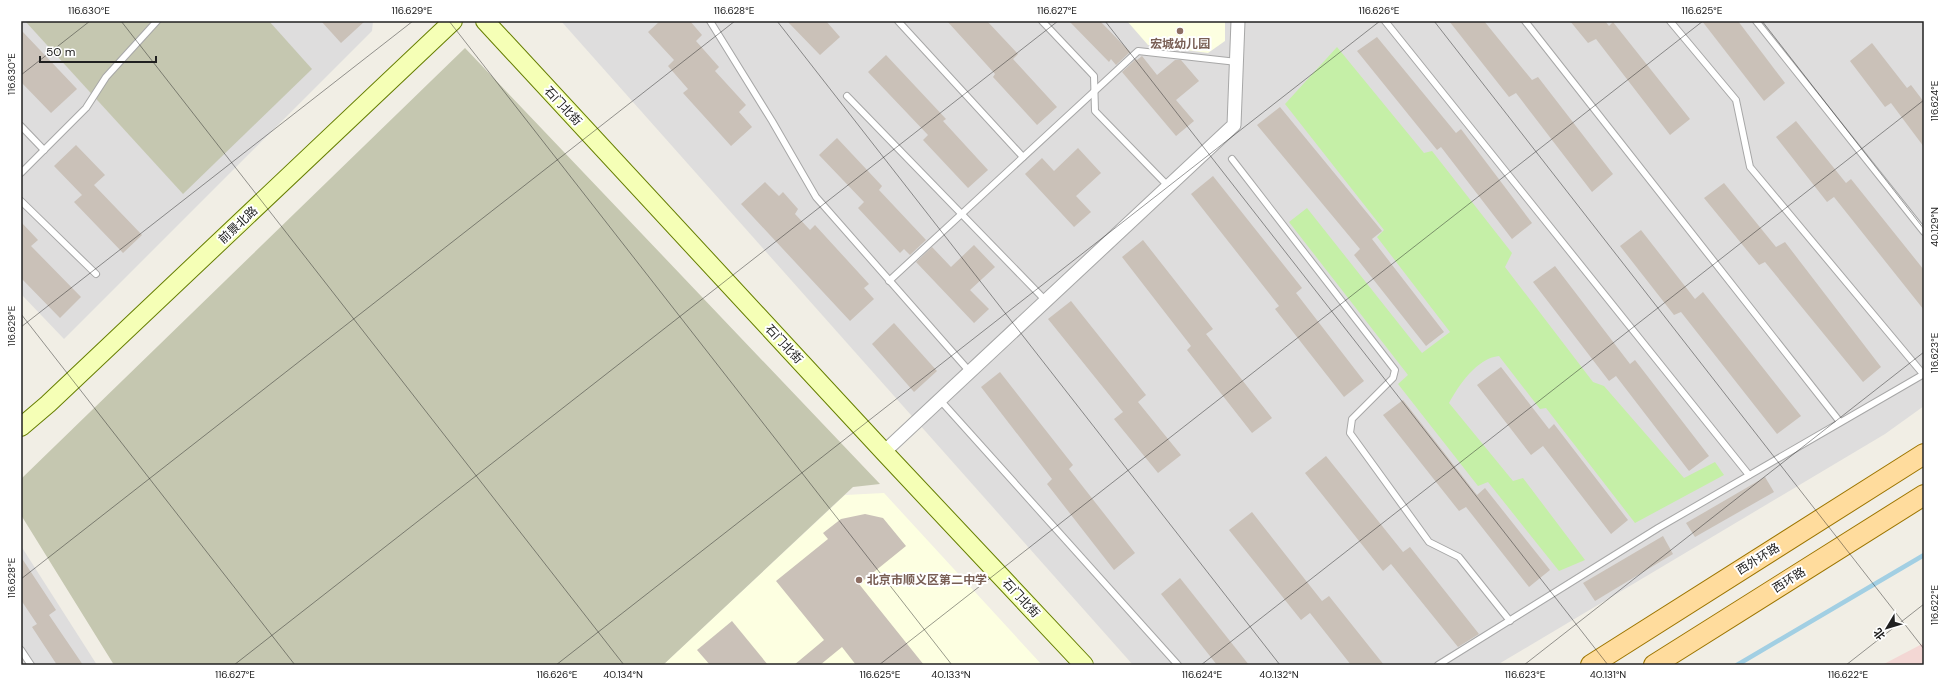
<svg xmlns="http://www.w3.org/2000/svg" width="1945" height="686" viewBox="0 0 1945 686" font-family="'DM Sans','Noto Sans SC',sans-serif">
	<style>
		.residential { fill: #dedddd }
		.commercial { fill: #f3d7d4 }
		.education { fill: #fdffe1 }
		.construction { fill: #c5c7b0 }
		.grass { fill: #c5efa7 }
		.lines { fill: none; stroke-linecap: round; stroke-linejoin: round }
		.stream { stroke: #a2cfe3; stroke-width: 4.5 }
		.building { fill: #cac1b8 }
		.lane-casing { stroke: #a7a7a7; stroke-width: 8 }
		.street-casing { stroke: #a7a7a7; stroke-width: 15 }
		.secondary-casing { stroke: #667e00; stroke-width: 20 }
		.primary-casing { stroke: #9c7500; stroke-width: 22 }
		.lane { stroke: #fff; stroke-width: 6 }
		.street { stroke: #fff; stroke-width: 13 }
		.secondary { stroke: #f5ffb6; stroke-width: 18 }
		.primary { stroke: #ffdc9d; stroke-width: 20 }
		.ticks { fill: none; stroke: #202020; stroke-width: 1; stroke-opacity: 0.45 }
		.education-dot { fill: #8d6e63; stroke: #fff; stroke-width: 1.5 }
		.labels { text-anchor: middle; stroke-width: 4; stroke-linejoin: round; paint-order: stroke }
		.education-label { font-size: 12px; font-weight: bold; fill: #785e54; stroke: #fff }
		.street-label { font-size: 12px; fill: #202020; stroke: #fff }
		.neatline { fill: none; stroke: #202020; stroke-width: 1.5 }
		.ticks-label { font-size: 10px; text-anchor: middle; fill: #202020 }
	</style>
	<rect width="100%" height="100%" fill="#f1eee5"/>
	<g class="residential">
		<polygon points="21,21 373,21 372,31 64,339 21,294"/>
		<polygon points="561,21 1924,21 1924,406 1885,434 1497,665 1133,665"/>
		<polygon points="21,546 97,665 21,665"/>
	</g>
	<polygon class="commercial" points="1924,643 1924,665 1882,665"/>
	<g class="education">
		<polygon points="1127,21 1225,21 1225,41 1208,53 1148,45"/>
		<polygon points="884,493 1042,665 663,665 845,495"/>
	</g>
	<g class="construction">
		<polygon points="25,21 269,21 312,69 183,194"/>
		<polygon points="465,48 880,484 853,487 663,665 114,665 21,515 21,479"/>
	</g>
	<path class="grass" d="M1337 47 1424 153 1432 151 1512 253 1505 267 1593 382 1604 386 1684 478 1715 462 1724 475 1635 523 1546 408 1540 409 1499 356C1477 358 1459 385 1449 403L1513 481 1523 478 1585 560 1559 571 1488 482 1478 486 1398 384 1408 375 1289 222 1307 208 1422 353 1450 332 1377 237 1384 230 1285 104Z"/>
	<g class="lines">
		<polyline class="stream" points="1737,665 1924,555"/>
	</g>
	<g class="building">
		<polygon points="321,21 365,21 341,43"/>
		<polygon points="660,21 690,21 702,35 696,41 719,67 715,71 746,105 739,112 752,127 731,146 683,93 688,89 668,66 674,60 648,32"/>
		<polygon points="787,21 826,21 840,37 820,55"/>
		<polygon points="947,21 987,21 1018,54 1013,59 1057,107 1037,125 993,77 995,74"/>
		<polygon points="1069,21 1100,21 1130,52 1116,65 1111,59 1109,62"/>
		<polygon points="1449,21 1484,21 1532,80 1538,77 1613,174 1592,192 1516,93 1509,97"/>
		<polygon points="1570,21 1605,21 1609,26 1613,22 1690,119 1670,135 1596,39 1588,43"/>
		<polygon points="1702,21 1738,21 1785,83 1764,101"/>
		<polygon points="21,30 77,89 51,113 21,82"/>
		<polygon points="1377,37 1456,133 1461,129 1532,223 1512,239 1441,147 1437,150 1357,51"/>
		<polygon points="1872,43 1907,88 1911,85 1924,102 1924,147 1891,103 1885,107 1850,61"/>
		<polygon points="886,55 946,119 943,121 988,170 968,188 923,140 928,135 868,72"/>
		<polygon points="1142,56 1157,75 1175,60 1181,60 1199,81 1176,100 1194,121 1176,136 1122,72 1136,59 1137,60"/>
		<polygon points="1280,107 1382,231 1372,239 1444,332 1426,346 1354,255 1360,249 1257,125"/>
		<polygon points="1796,121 1846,183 1851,179 1924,270 1924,310 1834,197 1827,202 1776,137"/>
		<polygon points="837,138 882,186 879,190 926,240 910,255 904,249 900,253 858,208 864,202 819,155"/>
		<polygon points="76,145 105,175 94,185 142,235 123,253 74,202 82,195 54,166"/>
		<polygon points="1078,148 1101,173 1076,196 1091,212 1074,227 1025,174 1042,158 1054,171"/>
		<polygon points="1213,176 1302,288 1296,293 1364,381 1344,397 1275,309 1279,306 1191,194"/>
		<polygon points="765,182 779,196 783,192 798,209 795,214 810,230 815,225 869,284 864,288 874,299 850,321 741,204"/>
		<polygon points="1724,183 1776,247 1785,242 1881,367 1863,382 1765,262 1759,265 1704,198"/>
		<polygon points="21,222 38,240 31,246 81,297 60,318 21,278"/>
		<polygon points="1641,230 1695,299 1703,292 1801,416 1777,434 1681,312 1674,315 1620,246"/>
		<polygon points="1143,240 1213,329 1206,334 1272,418 1252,433 1187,350 1191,346 1122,257"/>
		<polygon points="974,245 995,267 970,290 989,309 974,323 916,262 932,247 951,267"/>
		<polygon points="1555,266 1630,364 1635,360 1709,456 1689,471 1616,376 1609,381 1533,282"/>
		<polygon points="1071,301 1146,395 1138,402 1181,455 1158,473 1114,419 1123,412 1048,319"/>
		<polygon points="894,323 937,371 914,392 872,344"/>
		<polygon points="1501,367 1549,429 1554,424 1628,520 1611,534 1543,446 1531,455 1477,385"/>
		<polygon points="1000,372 1073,465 1069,469 1135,553 1114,570 1047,484 1052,479 981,387"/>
		<polygon points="1403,400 1477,495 1485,488 1550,570 1529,587 1466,507 1459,511 1383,415"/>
		<polygon points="1326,456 1403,552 1410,547 1479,634 1458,647 1391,564 1383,571 1305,473"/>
		<polygon points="1765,477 1774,492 1695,537 1686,523"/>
		<polygon points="1252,512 1322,601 1329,596 1384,665 1351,665 1310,613 1301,620 1229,530"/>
		<polygon points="865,514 883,518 906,546 859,584 924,665 856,665 842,647 820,665 794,665 824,640 776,581 828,539 823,533 841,519"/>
		<polygon points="1663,536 1673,554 1595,601 1583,583"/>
		<polygon points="21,557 56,610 49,615 83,665 57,665 32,627 37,624 21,600"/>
		<polygon points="1180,578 1249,665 1217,665 1161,594"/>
		<polygon points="732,621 768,665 710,665 697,650"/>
	</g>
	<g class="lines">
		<g class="lane-casing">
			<g id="lane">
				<polyline points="710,21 772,121 816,197 970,372"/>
				<polyline points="898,21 1023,157"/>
				<polyline points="1042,21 1094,76 1095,111 1168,186"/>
				<polyline points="1385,21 1749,475"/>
				<polyline points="1525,21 1840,422"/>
				<polyline points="1670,21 1736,100 1750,167 1923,374"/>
				<polyline points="1756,21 1924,232"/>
				<polyline points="847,96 1046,301"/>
				<polyline points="21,126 44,150"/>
				<polyline points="1232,159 1395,370 1393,378 1352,419 1350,433 1429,542 1459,557 1510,621"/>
				<polyline points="21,173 86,108 106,77 157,21"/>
				<polyline points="21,201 96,274"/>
				<polyline points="889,281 1138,51 1237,62"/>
				<polyline points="940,400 1178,665"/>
				<polyline points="21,650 31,665"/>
				<polyline points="1438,665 1658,528 1924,374"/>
			</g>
		</g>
		<g class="street-casing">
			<polyline id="street" points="884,452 1234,125 1238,21"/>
		</g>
		<g class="secondary-casing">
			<g id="secondary">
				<polyline points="485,21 884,452 1084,665"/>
				<polyline points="21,427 48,404 453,21"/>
			</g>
		</g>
		<g class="primary-casing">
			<g id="primary">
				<polyline points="1591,665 1924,454"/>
				<polyline points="1654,665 1924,495"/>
			</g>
		</g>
		<use href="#lane" class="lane"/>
		<use href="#street" class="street"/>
		<use href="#secondary" class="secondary"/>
		<use href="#primary" class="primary"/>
	</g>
	<path class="ticks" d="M121 21 624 665M449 21 952 665M777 21 1280 665M1105 21 1608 665M1434 21 1924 649M1762 21 1924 229M21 75 90 21M21 314 295 665M21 327 413 21M21 579 735 21M234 665 1058 21M556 665 1380 21M879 665 1703 21M1201 665 1924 100M1524 665 1924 352M1846 665 1924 604"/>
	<g class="education-dot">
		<circle cx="1180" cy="31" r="4"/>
		<circle cx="859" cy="580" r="4"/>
	</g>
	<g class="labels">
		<g class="education-label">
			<text x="1180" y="48">宏城幼儿园</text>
			<text x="867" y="584" text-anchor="start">北京市顺义区第二中学</text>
		</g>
		<g class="street-label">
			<text transform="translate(563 106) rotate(47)" y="4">石门北街</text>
			<text transform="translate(238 225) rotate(-43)" y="4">前景北路</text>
			<text transform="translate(784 344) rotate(47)" y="4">石门北街</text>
			<text transform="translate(1758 559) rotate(-32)" y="4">西外环路</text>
			<text transform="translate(1789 580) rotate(-32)" y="4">西环路</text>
			<text transform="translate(1021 598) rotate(47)" y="4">石门北街</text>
		</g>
	</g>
	<rect width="1945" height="686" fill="none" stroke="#ffffff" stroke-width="44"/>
	<g transform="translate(1887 628) rotate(232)" stroke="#ffffff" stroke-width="3" paint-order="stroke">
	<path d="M0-3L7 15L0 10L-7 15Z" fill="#202020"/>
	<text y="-6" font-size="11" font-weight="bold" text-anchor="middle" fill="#202020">北</text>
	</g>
	<path d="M40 56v6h116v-6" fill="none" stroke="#202020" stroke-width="2"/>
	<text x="46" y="56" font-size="12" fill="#202020" stroke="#ffffff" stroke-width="3" paint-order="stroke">50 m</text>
	<rect x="22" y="22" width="1901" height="642" class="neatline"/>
	<g class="ticks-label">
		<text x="89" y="14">116.630°E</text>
		<text x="412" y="14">116.629°E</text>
		<text x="734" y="14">116.628°E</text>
		<text x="1057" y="14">116.627°E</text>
		<text x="1379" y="14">116.626°E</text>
		<text x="1702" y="14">116.625°E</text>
		<text transform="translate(11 74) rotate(-90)" y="4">116.630°E</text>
		<text transform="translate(1934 101) rotate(-90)" y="4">116.624°E</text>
		<text transform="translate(1934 227) rotate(-90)" y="4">40.129°N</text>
		<text transform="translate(11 326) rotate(-90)" y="4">116.629°E</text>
		<text transform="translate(1934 353) rotate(-90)" y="4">116.623°E</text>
		<text transform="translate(11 578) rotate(-90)" y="4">116.628°E</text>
		<text transform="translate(1934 605) rotate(-90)" y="4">116.622°E</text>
		<text x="235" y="678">116.627°E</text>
		<text x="557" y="678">116.626°E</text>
		<text x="623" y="678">40.134°N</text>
		<text x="880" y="678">116.625°E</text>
		<text x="951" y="678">40.133°N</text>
		<text x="1202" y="678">116.624°E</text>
		<text x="1279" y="678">40.132°N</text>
		<text x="1525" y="678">116.623°E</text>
		<text x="1608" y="678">40.131°N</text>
		<text x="1848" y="678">116.622°E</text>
	</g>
</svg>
